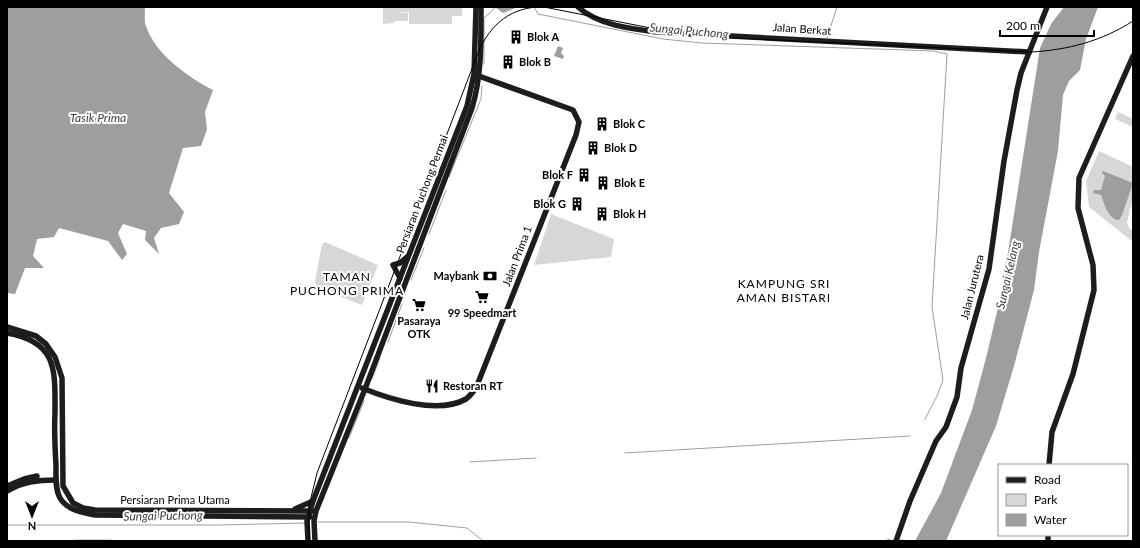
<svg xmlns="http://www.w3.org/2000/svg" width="1140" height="548" viewBox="0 0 1140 548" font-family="Lato,sans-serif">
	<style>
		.green { fill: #d7d7d7 }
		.water { fill: #9e9e9e }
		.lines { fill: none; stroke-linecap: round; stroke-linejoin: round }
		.stream { stroke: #9e9e9e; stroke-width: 1 }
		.secondary { stroke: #1d1d1d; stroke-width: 5.5 }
		.tram { stroke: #000; stroke-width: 1 }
		.labels { text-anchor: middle; stroke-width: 4; stroke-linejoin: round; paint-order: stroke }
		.street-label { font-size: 11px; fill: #000; stroke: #fff }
		.poi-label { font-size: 11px; font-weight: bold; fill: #000; stroke: #fff; text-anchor: start }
		.water-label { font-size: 12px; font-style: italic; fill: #3f3f3f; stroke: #fff }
		.neighbourhood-label { font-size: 12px; letter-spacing: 1px; fill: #000; stroke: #fff }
	</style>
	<rect width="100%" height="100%" fill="#fff"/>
	<g class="green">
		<polygon points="383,7 462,7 462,16 452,16 452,24 409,24 409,12 394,12 408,13 408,21 394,21 394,23 383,24"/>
		<polygon points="1118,112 1133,119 1133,127 1115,119"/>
		<polygon points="1099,151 1133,167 1131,174 1133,175 1133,197 1127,223 1129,228 1133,231 1133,242 1089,207 1086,181"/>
		<polygon points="551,214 614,239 611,257 534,265"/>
		<polygon points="325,242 378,265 362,305 317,287 315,282 322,244"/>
		<rect x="75" y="539" width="36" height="2"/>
	</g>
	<g class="water">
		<path d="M7 7H145C145 13 144 21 146 26 155 54 188 77 213 90L205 112 207 129 201 146 183 148 169 193 184 212 179 224 161 228 154 238 159 254 145 240 146 231 123 224 118 233 127 254 122 260 108 241 59 228 54 237 37 239 33 256 44 268H25L15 294 7 293Z"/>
		<polygon points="495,7 518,7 503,13"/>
		<polygon points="1064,7 1098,7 1086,39 1080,70 1069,81 1063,95 1058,151 1039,252 1034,290 1014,366 996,426 946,541 915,541 941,493 972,410 986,358 1002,291 1040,48 1051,24"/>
		<polygon points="558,46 563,48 561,53 564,56 563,59 554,56"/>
		<path d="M1103 171 1133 183 1122 215 1119 220C1108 220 1104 202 1101 195L1093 193 1094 190H1101L1105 176 1102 173Z"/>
	</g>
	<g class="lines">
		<g class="stream">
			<polyline points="534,7 538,14 663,39 702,43 934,51 947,54 932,307 943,380 937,396 925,419"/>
			<polyline points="827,38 837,7"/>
			<polyline points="484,64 484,18 496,7"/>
			<polyline points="449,177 481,99 482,86"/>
			<polyline points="429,234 446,190"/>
			<polyline points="411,280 424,248"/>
			<polyline points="388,342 402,304"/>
			<polyline points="372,379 380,358"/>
			<polyline points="349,438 364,401"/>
			<polyline points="625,453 910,436"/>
			<polyline points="470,462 536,458"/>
			<polyline points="317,522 409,522 467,528 483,541"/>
			<polyline points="7,525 220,525 306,523"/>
			<polyline points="901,540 911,541"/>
			<polyline points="884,541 890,539"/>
		</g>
		<g class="secondary">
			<path d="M578 7C598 25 631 29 657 32L1029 52"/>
			<polyline points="400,278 393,265 400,263 407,257"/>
			<polyline points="7,327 36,336 46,344 55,357 62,378 63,486 73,503 83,508 95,510 312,511"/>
			<path d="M7 333C58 342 55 370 55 413 54 430 55 448 56 465 56 476 55 489 60 498 67 510 83 513 95 515L310 517"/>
			<path d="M362 388C389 399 438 415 466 399 470 396 473 392 476 388L576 135 579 122 573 110 476 75"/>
			<polyline points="1049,465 1052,432 1073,374 1094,290 1093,265 1078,208 1079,178 1133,56"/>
			<polyline points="7,486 24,479 37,476"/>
			<path d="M7 491C23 482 37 480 56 480"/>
			<polyline points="295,509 313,501"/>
			<polyline points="1048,535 1048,541"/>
			<polyline points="308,541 307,521 313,501 467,106 474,74 476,7"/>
			<path d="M315 541 314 521 316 511 365 389 472 108C482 75 481 41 481 7"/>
			<polyline points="896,541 910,501 936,441 946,427 957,397 961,368 989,269 1004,161 1017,90 1021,73 1047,7"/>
		</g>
		<path class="tram" d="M309 541V506L317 473 478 53C490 24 512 6 544 7L691 36 1031 52C1068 50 1102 41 1133 21"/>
	</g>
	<defs>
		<g id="building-bare" transform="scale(1.08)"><path d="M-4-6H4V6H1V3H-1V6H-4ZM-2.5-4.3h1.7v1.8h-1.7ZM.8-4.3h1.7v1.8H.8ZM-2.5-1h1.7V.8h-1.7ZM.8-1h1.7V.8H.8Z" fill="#000" stroke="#fff" stroke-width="2.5" paint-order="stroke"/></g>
		<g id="bank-bare" transform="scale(1.08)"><path d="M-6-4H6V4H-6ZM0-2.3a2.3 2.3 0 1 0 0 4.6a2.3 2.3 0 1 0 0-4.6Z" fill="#000" stroke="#fff" stroke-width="2.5" paint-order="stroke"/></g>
		<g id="supermarket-bare" transform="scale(1.08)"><path d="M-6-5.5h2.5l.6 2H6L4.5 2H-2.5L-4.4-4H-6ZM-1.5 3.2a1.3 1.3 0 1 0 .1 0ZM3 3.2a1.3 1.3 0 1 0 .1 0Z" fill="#000" stroke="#fff" stroke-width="2.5" paint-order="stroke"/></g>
		<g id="restaurant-bare" transform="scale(1.08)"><path d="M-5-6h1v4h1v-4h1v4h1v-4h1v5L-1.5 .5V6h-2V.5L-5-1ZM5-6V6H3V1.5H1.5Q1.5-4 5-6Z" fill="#000" stroke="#fff" stroke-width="2.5" paint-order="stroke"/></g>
	</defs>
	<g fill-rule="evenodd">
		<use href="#building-bare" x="516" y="37"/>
		<use href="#building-bare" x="508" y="62"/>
		<use href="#building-bare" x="602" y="124"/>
		<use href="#building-bare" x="593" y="148"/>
		<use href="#building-bare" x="584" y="175"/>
		<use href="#building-bare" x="603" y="183"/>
		<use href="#building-bare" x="577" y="204"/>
		<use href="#building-bare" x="602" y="214"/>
		<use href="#bank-bare" x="490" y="276"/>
		<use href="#supermarket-bare" x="482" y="297"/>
		<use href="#supermarket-bare" x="419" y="305"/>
		<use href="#restaurant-bare" x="432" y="386"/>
	</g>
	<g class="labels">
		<g class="street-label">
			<text transform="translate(802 29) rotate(4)" y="4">Jalan Berkat</text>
			<text transform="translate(422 194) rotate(-69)" y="4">Persiaran Puchong Permai</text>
			<text transform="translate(517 256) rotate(-69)" y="4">Jalan Prima 1</text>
			<text transform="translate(972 287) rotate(-76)" y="4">Jalan Jurutera</text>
			<text x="175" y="504">Persiaran Prima Utama</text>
		</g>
		<g class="poi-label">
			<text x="527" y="41">Blok A</text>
			<text x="519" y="66">Blok B</text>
			<text x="613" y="128">Blok C</text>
			<text x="604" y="152">Blok D</text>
			<text x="573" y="179" text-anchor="end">Blok F</text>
			<text x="614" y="187">Blok E</text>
			<text x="566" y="208" text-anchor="end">Blok G</text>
			<text x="613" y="218">Blok H</text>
			<text x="479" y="280" text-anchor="end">Maybank</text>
			<text x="482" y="317" text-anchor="middle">99 Speedmart</text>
			<text x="419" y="325" text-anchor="middle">Pasaraya<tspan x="419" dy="13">OTK</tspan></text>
			<text x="443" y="390">Restoran RT</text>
		</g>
		<g class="water-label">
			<text transform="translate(689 31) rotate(5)" y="4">Sungai Puchong</text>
			<text x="98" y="122">Tasik Prima</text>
			<text transform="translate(1008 275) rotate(-77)" y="4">Sungai Kelang</text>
			<text transform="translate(163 516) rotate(-1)" y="4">Sungai Puchong</text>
		</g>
		<g class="neighbourhood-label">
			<text x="347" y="281">TAMAN<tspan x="347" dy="14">PUCHONG PRIMA</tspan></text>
			<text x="784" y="288">KAMPUNG SRI<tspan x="784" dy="14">AMAN BISTARI</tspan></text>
		</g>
	</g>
	<rect width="1140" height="548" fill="none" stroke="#000000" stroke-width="16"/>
	<rect x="998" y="464" width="130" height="72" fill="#ffffff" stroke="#999999"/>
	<rect x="1006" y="477" width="20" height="6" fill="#1d1d1d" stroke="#999999"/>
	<text x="1034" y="484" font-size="12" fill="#000000">Road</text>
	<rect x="1006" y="494" width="20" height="12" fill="#d7d7d7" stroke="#999999"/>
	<text x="1034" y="504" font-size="12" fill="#000000">Park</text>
	<rect x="1006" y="514" width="20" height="12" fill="#9e9e9e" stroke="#999999"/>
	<text x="1034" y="524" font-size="12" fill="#000000">Water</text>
	<g transform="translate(32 516) rotate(180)" stroke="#ffffff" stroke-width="3" paint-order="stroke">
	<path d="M0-3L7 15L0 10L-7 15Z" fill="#000000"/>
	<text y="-6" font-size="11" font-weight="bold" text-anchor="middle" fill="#000000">N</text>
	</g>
	<path d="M1000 30v6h94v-6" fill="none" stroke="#000000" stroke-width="2"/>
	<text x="1006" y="30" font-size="12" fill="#000000" stroke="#ffffff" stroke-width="3" paint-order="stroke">200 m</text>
</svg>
